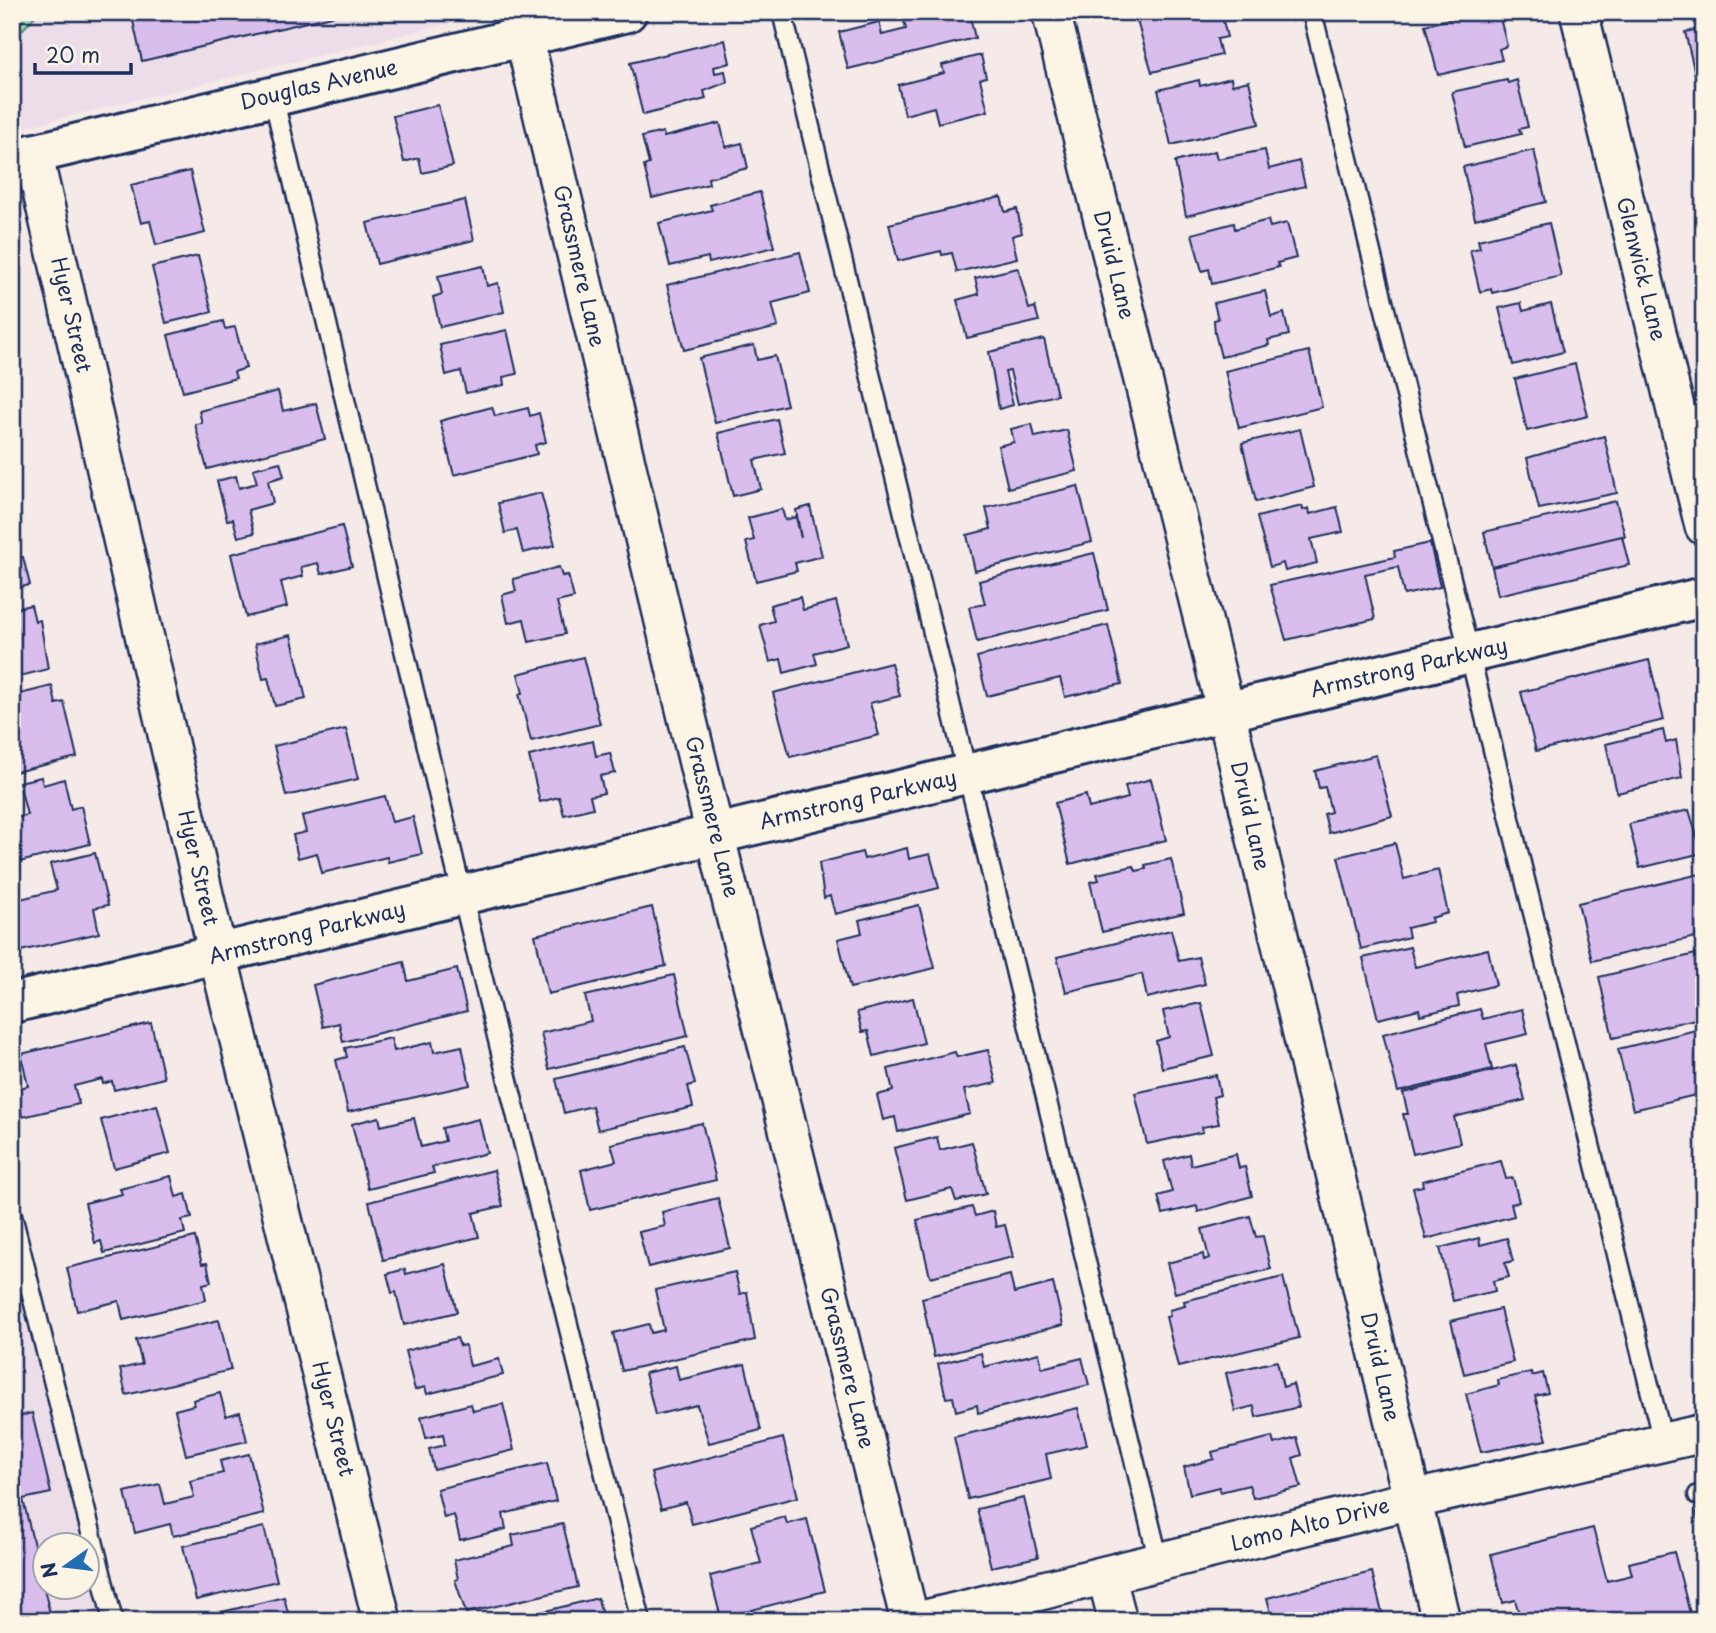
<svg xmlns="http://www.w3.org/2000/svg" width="1716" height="1633" viewBox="0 0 1716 1633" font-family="'Playpen Sans',sans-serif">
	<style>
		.built { fill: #eddde9; fill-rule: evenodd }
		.green { fill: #97e0af; stroke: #598886; stroke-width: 2 }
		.building { fill: #d9beed; stroke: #1b2f5e; stroke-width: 2 }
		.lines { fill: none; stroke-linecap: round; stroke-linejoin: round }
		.service-casing { stroke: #1b2f5e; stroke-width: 23 }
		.minor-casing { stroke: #1b2f5e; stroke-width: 42 }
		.tertiary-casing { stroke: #1b2f5e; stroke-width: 44 }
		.service { stroke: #fcf5e5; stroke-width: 18 }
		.minor { stroke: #fcf5e5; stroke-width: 37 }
		.tertiary { stroke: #fcf5e5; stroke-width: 38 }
		.labels { text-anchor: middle; stroke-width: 5; stroke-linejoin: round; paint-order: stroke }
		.street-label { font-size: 21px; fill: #1b2f5e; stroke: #fcf5e5 }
	</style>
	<rect width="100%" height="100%" fill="#f5eae7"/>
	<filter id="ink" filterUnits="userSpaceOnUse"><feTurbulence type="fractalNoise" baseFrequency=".0143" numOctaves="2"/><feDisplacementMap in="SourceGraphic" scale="14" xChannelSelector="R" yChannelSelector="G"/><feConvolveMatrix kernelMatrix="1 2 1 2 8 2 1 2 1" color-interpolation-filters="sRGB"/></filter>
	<g filter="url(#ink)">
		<g class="built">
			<polygon points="12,12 497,12 12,130"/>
			<path d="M12 1195 118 1621H12ZM46 1546H88V1588H46Z"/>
		</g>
		<polygon class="green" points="12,12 39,12 12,41"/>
		<g class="building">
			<polygon points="131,12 349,12 142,61"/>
			<polygon points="902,12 969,12 975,38 848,69 839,32 879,22 882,35 906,29"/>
			<polygon points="1173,12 1221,12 1227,37 1217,39 1221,55 1152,72 1137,21"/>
			<polygon points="1478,12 1490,12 1491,16 1499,14 1507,46 1499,49 1502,60 1438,75 1425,25"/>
			<polygon points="1704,28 1704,85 1698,86 1685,32"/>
			<polygon points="725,40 730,63 714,67 715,73 725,71 727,82 704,91 706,99 643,115 630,63"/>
			<polygon points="981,55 986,77 980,79 988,111 938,123 934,107 905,115 898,85 944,73 942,65"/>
			<polygon points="1231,78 1232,85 1249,81 1259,124 1171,145 1158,90 1199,80 1200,86"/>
			<polygon points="1507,80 1508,83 1517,80 1528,127 1519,129 1521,134 1465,147 1452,92"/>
			<polygon points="438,105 453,166 422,173 419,158 404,162 393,116"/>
			<polygon points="720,123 726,147 742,143 748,168 708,178 709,184 652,198 644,166 649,164 642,137 663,132 664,137"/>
			<polygon points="1265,150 1269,169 1299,161 1305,186 1186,216 1175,162 1215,151 1217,159"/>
			<polygon points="1534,150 1546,202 1475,219 1463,167"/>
			<polygon points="190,171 205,233 156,245 150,221 141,223 131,185"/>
			<polygon points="760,192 774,247 709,263 708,257 670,266 659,223 712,210 710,205"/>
			<polygon points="1001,197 1005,212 1017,209 1022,233 1012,236 1017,258 957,272 952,253 942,255 941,251 898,261 889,224"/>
			<polygon points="465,200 474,240 377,264 367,223"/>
			<polygon points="1268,220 1270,227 1287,223 1296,258 1277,263 1279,267 1212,284 1209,269 1202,271 1192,234 1234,223 1235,229"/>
			<polygon points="1549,223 1561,276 1492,293 1491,289 1480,292 1470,250 1480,248 1478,240"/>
			<polygon points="800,252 810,293 772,303 778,327 684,350 667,285"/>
			<polygon points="198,256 212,312 166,323 152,267"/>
			<polygon points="483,266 487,286 498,283 504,312 440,327 433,297 442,294 438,276"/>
			<polygon points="1018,268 1029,309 1035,307 1039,321 967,338 957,300 979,294 975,278"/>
			<polygon points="1265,291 1271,317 1284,313 1289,335 1268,340 1269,345 1221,357 1215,333 1214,320 1218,319 1214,303"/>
			<polygon points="1521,303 1523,311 1551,304 1563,352 1513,365 1499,308"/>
			<polygon points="223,321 225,329 235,327 246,368 234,372 236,378 183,392 168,335"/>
			<polygon points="507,330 517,374 503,377 504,385 466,393 461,371 446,375 440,345"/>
			<polygon points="1044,339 1057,395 1018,404 1010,371 1005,372 1013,405 999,409 989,352"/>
			<polygon points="754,345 757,360 775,356 787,405 715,423 699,358"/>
			<polygon points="1309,351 1322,407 1239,428 1225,371"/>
			<polygon points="1575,364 1588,416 1527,431 1515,379"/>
			<polygon points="278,391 283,411 316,403 325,439 207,469 195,424 202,423 199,411"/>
			<polygon points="492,407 495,416 528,408 530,416 539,413 546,442 535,445 537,454 454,475 440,421"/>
			<polygon points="777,419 785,453 754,460 761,489 733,496 718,433"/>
			<polygon points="1032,424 1035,437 1067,430 1077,471 1008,488 998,446 1014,442 1011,429"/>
			<polygon points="1300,429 1314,487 1256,502 1242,443"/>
			<polygon points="1604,436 1617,493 1539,509 1527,458"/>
			<polygon points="280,462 284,476 268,481 273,503 248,510 254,533 238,537 233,519 227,520 217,481 236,476 239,488 257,483 253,469"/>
			<polygon points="1078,486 1092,542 975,571 967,535 991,529 986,508"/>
			<polygon points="541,493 555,545 523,553 517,530 505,533 498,503"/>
			<polygon points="1616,501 1625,536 1492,567 1484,532"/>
			<polygon points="810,506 822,556 795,563 797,571 756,581 746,542 754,540 748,518 782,509 785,520 796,517 801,538 796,510"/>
			<polygon points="1302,506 1303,510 1309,508 1310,514 1337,507 1343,532 1311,539 1317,563 1285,571 1283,563 1270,567 1257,517"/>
			<polygon points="342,526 352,566 321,574 318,563 301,567 303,576 281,582 287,607 246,617 231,554"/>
			<polygon points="1622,536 1629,565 1498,595 1492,567"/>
			<polygon points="12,543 16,558 23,557 30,585 12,589"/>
			<polygon points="1430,543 1440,587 1404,595 1398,567 1365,574 1375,619 1286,640 1270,585 1395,557 1394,551"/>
			<polygon points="1094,553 1108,610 977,642 969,607 985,604 979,581"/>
			<polygon points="559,567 562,576 568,575 574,598 557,602 565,634 529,642 524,619 508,623 502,595 516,591 513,579"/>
			<polygon points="800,597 803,610 836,601 847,644 814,653 817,664 784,673 781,659 770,662 760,625 774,621 770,605"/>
			<polygon points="31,605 35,621 40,620 48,669 12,678 12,609"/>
			<polygon points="1108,625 1122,684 1065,697 1060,678 987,696 977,657"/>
			<polygon points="291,635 306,699 275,706 268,678 263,679 255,644"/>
			<polygon points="583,657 600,724 531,741 519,694 523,693 518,674"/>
			<polygon points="1649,660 1664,720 1536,751 1521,692"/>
			<polygon points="891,663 900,696 870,703 879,735 790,757 773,693"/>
			<polygon points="52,686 56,704 64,702 77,757 15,772 12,759 12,696"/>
			<polygon points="346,729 358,779 286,796 274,746"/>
			<polygon points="1663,730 1666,743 1676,740 1682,778 1617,793 1606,744"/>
			<polygon points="593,741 596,756 610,753 615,773 600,776 604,793 590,796 593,808 564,815 559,797 540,802 529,756"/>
			<polygon points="1376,755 1392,816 1329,833 1324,814 1331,812 1325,787 1319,788 1315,771"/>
			<polygon points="41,777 43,785 64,779 71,809 81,806 90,844 12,864 12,819 27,815 19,782"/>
			<polygon points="1151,779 1166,840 1070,864 1055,803 1086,795 1089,808 1128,798 1125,786"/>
			<polygon points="385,796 392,822 413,817 422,854 388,862 387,857 322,873 317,853 298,858 293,835 306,832 302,816"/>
			<polygon points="1689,810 1702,853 1640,868 1629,824"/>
			<polygon points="1395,843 1404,879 1438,870 1448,913 1431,918 1432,922 1407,928 1409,937 1361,949 1338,857"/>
			<polygon points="907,848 909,859 930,854 939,888 835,914 830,896 824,898 819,863 862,852 864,859"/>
			<polygon points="95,853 108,905 94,908 99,933 12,953 12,901 57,890 50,864"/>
			<polygon points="1171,859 1184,913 1102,932 1090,882 1099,880 1097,874 1134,866 1136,871 1146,869 1145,865"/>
			<polygon points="1704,873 1704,935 1592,961 1578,903"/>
			<polygon points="919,905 935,968 850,988 838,939 862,933 859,920"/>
			<polygon points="652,907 666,966 548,994 535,935"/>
			<polygon points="1171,930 1179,961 1198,957 1205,984 1147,998 1142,974 1066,992 1057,957"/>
			<polygon points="1410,947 1415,967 1488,949 1496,985 1457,995 1459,1006 1420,1015 1419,1009 1378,1019 1363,958"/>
			<polygon points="1704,952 1704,1017 1613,1038 1599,977"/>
			<polygon points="404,962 408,981 457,969 467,1011 343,1042 339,1023 323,1027 313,985"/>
			<polygon points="674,975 688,1036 549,1069 541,1033 591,1021 585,996"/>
			<polygon points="913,998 924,1043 874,1056 868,1031 862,1032 857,1012"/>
			<polygon points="1201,1003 1214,1056 1162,1068 1156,1041 1169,1037 1163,1011"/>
			<polygon points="1480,1009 1483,1019 1522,1009 1528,1034 1486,1044 1492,1069 1398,1092 1383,1034"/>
			<polygon points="151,1023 164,1078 114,1090 112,1081 103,1084 102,1079 74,1086 79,1104 22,1117 16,1089 28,1086 21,1054"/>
			<polygon points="1704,1028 1704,1093 1633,1110 1618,1049"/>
			<polygon points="391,1038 394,1051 432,1042 434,1052 462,1046 470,1085 348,1112 336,1060 347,1057 345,1048"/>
			<polygon points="685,1047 695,1084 688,1086 693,1107 598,1130 592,1106 564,1113 556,1079"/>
			<polygon points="988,1050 996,1083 964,1090 970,1114 898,1132 895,1117 883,1120 877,1095 893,1091 888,1069 955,1052 957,1057"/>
			<polygon points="1516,1065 1525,1100 1454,1117 1460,1143 1413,1154 1403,1114 1408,1114 1403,1093"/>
			<polygon points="1216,1075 1220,1095 1213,1097 1219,1124 1202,1127 1203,1132 1147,1144 1135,1093"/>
			<polygon points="157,1105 170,1153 114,1168 101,1120"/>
			<polygon points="379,1117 381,1126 414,1118 421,1147 445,1141 442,1128 479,1119 487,1153 432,1167 434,1173 368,1189 352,1124"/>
			<polygon points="702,1123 716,1180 590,1210 581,1170 616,1161 611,1144"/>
			<polygon points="937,1137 940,1150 972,1142 986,1194 956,1201 952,1189 907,1200 894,1148"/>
			<polygon points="1189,1154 1191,1165 1236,1154 1239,1168 1245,1167 1252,1196 1198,1212 1197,1206 1163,1214 1158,1196 1172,1192 1164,1161"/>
			<polygon points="1501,1161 1506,1179 1513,1178 1519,1202 1511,1204 1514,1216 1426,1239 1413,1188 1423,1186 1422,1181"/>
			<polygon points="494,1170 503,1206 473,1213 479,1237 383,1260 369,1202"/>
			<polygon points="171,1176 176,1197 186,1194 192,1218 182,1220 185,1233 104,1253 101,1241 95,1243 85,1203 122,1194 120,1189"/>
			<polygon points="718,1198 730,1248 648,1267 639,1232 665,1226 662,1212"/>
			<polygon points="972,1207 975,1216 993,1211 996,1227 1005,1225 1013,1257 930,1277 917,1220"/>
			<polygon points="1250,1216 1256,1237 1263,1236 1271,1269 1175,1293 1167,1263 1203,1254 1204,1260 1209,1258 1202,1229"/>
			<polygon points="195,1237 202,1264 207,1263 211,1282 203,1284 206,1300 123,1320 119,1301 77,1311 67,1268"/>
			<polygon points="1479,1238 1480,1245 1507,1238 1513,1261 1505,1263 1509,1277 1493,1281 1495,1291 1453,1301 1440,1248"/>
			<polygon points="445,1264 457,1312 404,1325 396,1292 392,1293 387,1274 405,1269 406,1274"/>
			<polygon points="735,1272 740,1294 747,1292 755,1340 622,1371 613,1333 649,1324 651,1333 664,1330 655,1290"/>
			<polygon points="1010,1275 1014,1293 1053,1283 1063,1325 934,1357 922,1298"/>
			<polygon points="1283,1277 1299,1338 1178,1367 1166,1317 1170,1316 1169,1310 1185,1306 1184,1301"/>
			<polygon points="1500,1309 1513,1362 1464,1374 1451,1321"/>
			<polygon points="219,1320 231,1370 126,1395 120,1369 142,1364 136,1340"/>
			<polygon points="457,1338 460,1346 465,1345 470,1366 499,1359 503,1375 427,1394 425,1387 415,1390 405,1351"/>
			<polygon points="981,1353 984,1367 1039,1353 1042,1368 1082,1358 1089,1385 978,1413 977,1405 956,1411 953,1397 946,1398 938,1364"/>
			<polygon points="1277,1361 1283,1387 1293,1384 1299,1407 1256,1417 1254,1406 1235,1411 1226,1373"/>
			<polygon points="745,1364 761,1430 709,1443 697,1405 655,1415 645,1373 676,1366 679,1380"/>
			<polygon points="1531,1372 1532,1376 1543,1373 1548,1393 1535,1396 1547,1440 1481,1452 1466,1394 1499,1385 1498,1380"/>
			<polygon points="220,1393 226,1416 240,1412 247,1441 186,1455 175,1410 194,1405 193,1400"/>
			<polygon points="471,1404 473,1411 503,1404 514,1450 434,1470 429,1449 445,1445 443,1434 426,1438 421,1417"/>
			<polygon points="1078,1408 1087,1445 1046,1454 1051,1479 968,1499 954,1437"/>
			<polygon points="32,1413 51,1493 23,1499 51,1618 79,1612 81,1621 12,1621 12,1418"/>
			<polygon points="1272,1437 1274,1444 1297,1438 1302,1455 1293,1458 1301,1487 1253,1498 1249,1485 1220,1492 1219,1487 1190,1494 1184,1467 1214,1459 1212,1452"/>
			<polygon points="783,1438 798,1497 692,1524 686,1502 661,1509 651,1473"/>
			<polygon points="249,1454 264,1514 173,1536 170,1524 135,1533 125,1492 160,1484 165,1504 194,1497 190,1481 223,1473 220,1461"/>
			<polygon points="547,1463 556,1501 503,1514 506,1529 460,1540 454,1515 444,1518 437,1489"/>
			<polygon points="1024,1498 1038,1557 991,1567 977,1509"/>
			<polygon points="1704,1510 1704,1544 1696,1512"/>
			<polygon points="785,1517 787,1524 807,1519 825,1591 721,1618 710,1576 761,1563 751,1526"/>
			<polygon points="563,1524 578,1587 466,1613 455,1580 458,1579 454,1560 514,1546 512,1535"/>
			<polygon points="264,1527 277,1581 196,1600 183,1546"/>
			<polygon points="1593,1528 1607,1581 1632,1575 1629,1563 1674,1552 1692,1621 1504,1621 1520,1617 1515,1600 1503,1603 1491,1554"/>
			<polygon points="1372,1572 1384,1621 1273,1621 1267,1598"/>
			<polygon points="284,1597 290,1621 185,1621"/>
			<polygon points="598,1598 603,1621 506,1621 509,1620"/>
		</g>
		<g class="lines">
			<g class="service-casing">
				<g id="service">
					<polyline points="782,12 1159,1562"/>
					<polyline points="1312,12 1663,1442"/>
					<polyline points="273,96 462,894 641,1621"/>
					<polyline points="12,1215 113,1621"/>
					<polyline points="1698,1495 1704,1493"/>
				</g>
			</g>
			<g class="minor-casing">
				<g id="minor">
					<polyline points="518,12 715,834 910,1621"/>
					<polyline points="1051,12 1226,712 1441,1621"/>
					<polyline points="1579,12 1704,526"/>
					<polyline points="33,153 218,955 382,1621"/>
					<polyline points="1106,1575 1118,1621"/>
					<polyline points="918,1621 1411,1500 1704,1433"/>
				</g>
			</g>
			<g class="tertiary-casing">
				<g id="tertiary">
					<polyline points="12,159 627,12"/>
					<polyline points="12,1003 1704,597"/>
				</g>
			</g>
			<use href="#service" class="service"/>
			<use href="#minor" class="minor"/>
			<use href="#tertiary" class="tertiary"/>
		</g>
	</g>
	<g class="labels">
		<g class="street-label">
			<text transform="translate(319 85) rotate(-13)" y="7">Douglas Avenue</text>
			<text transform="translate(1114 265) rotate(76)" y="7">Druid Lane</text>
			<text transform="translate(579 266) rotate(77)" y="7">Grassmere Lane</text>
			<text transform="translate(1641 269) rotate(76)" y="7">Glenwick Lane</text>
			<text transform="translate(71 315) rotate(77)" y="7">Hyer Street</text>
			<text transform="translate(1409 668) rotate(-13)" y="7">Armstrong Parkway</text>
			<text transform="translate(858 800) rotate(-13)" y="7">Armstrong Parkway</text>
			<text transform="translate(1250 816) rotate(77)" y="7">Druid Lane</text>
			<text transform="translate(712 817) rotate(76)" y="7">Grassmere Lane</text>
			<text transform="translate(198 868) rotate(77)" y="7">Hyer Street</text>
			<text transform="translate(307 933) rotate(-14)" y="7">Armstrong Parkway</text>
			<text transform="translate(1380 1367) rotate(77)" y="7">Druid Lane</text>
			<text transform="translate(847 1368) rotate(76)" y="7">Grassmere Lane</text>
			<text transform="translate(333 1419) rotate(76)" y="7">Hyer Street</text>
			<text transform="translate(1310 1525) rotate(-14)" y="7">Lomo Alto Drive</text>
		</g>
	</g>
	<rect width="1716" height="1633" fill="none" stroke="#fcf5e5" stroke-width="42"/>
	<rect x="21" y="21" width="1674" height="1591" fill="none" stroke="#1b2f5e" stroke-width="2.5" filter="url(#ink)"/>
	<g transform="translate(66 1566) rotate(256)"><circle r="33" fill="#fcf5e5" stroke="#a2a6af" stroke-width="2"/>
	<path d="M0-5L12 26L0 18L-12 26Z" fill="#1f6fb2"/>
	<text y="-10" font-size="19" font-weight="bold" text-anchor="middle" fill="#1b2f5e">N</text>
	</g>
	<path d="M35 63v10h96v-10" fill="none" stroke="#1b2f5e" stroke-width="3.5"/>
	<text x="46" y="63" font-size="21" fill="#1b2f5e" stroke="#fcf5e5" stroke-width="5" paint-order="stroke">20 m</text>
</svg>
